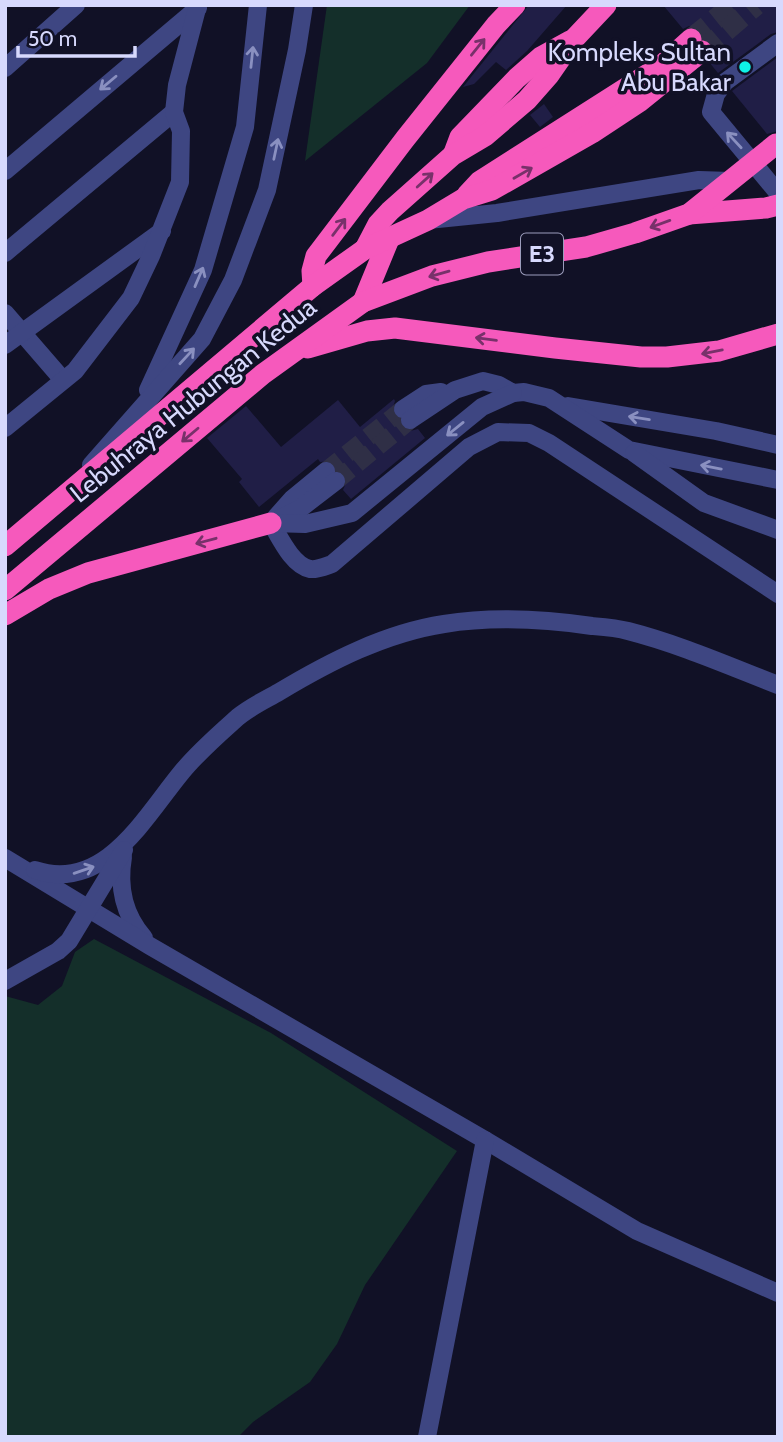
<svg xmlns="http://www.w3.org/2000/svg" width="783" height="1442" viewBox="0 0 783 1442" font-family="Cabin,sans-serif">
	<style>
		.green { fill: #142f2a }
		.building { fill: #201e46 }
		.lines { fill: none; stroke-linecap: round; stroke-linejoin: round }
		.minor-tunnel { stroke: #2f2f46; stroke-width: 18; stroke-dasharray: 18 9; stroke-linecap: butt }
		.highway-tunnel { stroke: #2f2f46; stroke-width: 21; stroke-dasharray: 21 10; stroke-linecap: butt }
		.minor { stroke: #3e4682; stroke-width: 18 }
		.highway { stroke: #f659bc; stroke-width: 21 }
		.oneway { stroke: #78316a }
		.oneway2 { stroke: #8a90c0 }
		.poi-dot { fill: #0ef2e7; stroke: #111126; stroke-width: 2.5 }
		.labels { text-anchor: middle; stroke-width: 7; stroke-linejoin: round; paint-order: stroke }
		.shield { fill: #111126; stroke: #9c9dbc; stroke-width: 2 }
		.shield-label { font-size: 24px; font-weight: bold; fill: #d7d9fd }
		.poi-label { font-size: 26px; fill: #d7d9fd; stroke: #111126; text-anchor: end }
		.street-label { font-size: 26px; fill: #d7d9fd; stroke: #111126 }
	</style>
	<rect width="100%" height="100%" fill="#111126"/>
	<g class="green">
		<polygon points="327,5 470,5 427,63 305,161"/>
		<polygon points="94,939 271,1033 457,1151 365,1285 337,1344 310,1382 253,1422 238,1437 5,1437 5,996 38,1005 62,986 75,952"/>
	</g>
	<g class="building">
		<polygon points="529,5 567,5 527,51 506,70 496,62 474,84 463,87"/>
		<polygon points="663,5 778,5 778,32 771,34 718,73 709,62 714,55 712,42 704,38 701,31 696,27 689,26 683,29"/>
		<polygon points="778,57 778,131 767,134 732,91"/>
		<polygon points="544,104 553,117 540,127 530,115"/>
		<polygon points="394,399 395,401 392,410 401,427 410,431 418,429 425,438 351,499 343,490 347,480 345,474 337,470 331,461 320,462 318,459 259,507 239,482 242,479 207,438 246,406 281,447 338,400 360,427"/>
	</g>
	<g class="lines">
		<g class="minor-tunnel">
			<polyline points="326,471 403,409"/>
			<polyline points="336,481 410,420"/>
		</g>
		<g class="highway-tunnel">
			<polyline points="691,39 733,5"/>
			<polyline points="702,51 756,5"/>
		</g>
		<g class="minor">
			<polyline points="778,43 725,82 716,94 711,112 778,193"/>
			<polyline points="5,68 76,5"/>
			<polyline points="5,171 198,8"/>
			<polyline points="428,220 497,213 699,180 731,181"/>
			<polyline points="5,253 174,112"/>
			<polyline points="5,313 63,380"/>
			<polyline points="5,345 162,231"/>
			<polyline points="148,390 203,270 245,127 258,5"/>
			<polyline points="568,406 716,431 778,445"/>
			<polyline points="403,409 426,394 441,392"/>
			<polyline points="410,420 455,390 483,381 499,385 513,393 524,392 549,398 629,450 778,480"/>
			<polyline points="5,428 75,371 131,298 151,256 180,182 181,131 174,112 177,85 198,5"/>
			<polyline points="634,453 704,503 778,530"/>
			<polyline points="91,465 202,339 233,280 267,190 297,50 304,5"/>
			<polyline points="276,517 292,499 326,471"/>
			<polyline points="275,521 301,508 336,481"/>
			<path d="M271 523C280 538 292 565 310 569 317 570 326 566 332 564L469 447 498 432 529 433 549 443 778 594"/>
			<polyline points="271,523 305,524 352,513 482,407 513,393"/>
			<path d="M123 857C118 886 124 915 144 938"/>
			<polyline points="5,858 150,946 485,1140 637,1231 778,1293"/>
			<path d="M35 870C104 893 144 818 181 773 197 753 219 734 238 717 250 707 265 700 279 692 329 662 385 633 444 624 493 616 543 619 592 626 604 627 617 628 628 631 679 644 729 666 778 685"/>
			<polyline points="5,981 58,951 69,941 124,850"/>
			<polyline points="427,1437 485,1140"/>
		</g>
		<g class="highway">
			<polyline points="454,153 460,137 517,78 541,57 570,41"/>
			<polyline points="467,195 480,181 662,65 691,39"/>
			<polyline points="689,214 766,208 778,205"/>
			<polyline points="365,249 378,224 390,211 453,155 485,136 527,100 549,75 574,39 606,5"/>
			<polyline points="313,286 312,271 316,256 405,139 496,25 515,5"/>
			<polyline points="363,302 389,239"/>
			<polyline points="308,348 367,331 395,328 555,348 641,357 667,357 719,351 778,334"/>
			<polyline points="5,546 313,286 365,249 428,220 463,199 492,190 592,133 639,102 702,51"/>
			<polyline points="5,590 263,374 363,302 432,276 488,262 586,247 635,233 689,214 776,144"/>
			<polyline points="5,615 49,589 88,573 271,523"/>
		</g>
	</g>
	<defs><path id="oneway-shaft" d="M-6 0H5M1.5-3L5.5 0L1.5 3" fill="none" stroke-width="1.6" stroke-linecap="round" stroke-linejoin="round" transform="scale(1.75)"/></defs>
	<g class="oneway">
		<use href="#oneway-shaft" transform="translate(478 47) rotate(-51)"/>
		<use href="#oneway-shaft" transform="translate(523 173) rotate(-30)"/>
		<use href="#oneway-shaft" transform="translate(425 180) rotate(-42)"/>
		<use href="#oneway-shaft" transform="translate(660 224) rotate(160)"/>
		<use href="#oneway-shaft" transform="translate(339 227) rotate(-53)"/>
		<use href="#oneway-shaft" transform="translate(439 274) rotate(164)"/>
		<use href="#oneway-shaft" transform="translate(486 339) rotate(-173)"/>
		<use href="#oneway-shaft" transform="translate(712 352) rotate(169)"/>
		<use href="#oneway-shaft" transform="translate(190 435) rotate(140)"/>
		<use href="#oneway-shaft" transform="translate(206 541) rotate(165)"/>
	</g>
	<g class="oneway2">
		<use href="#oneway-shaft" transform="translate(252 57) rotate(-84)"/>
		<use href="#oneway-shaft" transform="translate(108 83) rotate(140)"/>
		<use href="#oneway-shaft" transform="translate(734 140) rotate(-133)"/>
		<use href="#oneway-shaft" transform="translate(276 149) rotate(-78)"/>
		<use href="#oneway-shaft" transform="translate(199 277) rotate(-67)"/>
		<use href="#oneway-shaft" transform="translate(187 356) rotate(-47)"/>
		<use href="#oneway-shaft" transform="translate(639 418) rotate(-171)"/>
		<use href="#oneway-shaft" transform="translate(455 429) rotate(141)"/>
		<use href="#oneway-shaft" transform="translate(711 467) rotate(-169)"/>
		<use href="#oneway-shaft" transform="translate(84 870) rotate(-19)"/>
	</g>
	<circle class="poi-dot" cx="745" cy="67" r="7"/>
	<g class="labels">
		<rect class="shield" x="521" y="233.5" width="42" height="41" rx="5"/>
		<g class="shield-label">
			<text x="542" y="262">E3</text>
		</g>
		<g class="poi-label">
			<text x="731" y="61">Kompleks Sultan<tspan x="731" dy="30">Abu Bakar</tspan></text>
		</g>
		<g class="street-label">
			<text transform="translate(193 400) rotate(-39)" y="9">Lebuhraya Hubungan Kedua</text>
		</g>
	</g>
	<rect width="783" height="1442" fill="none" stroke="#d7d9fd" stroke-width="14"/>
	<path d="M18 46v10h117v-10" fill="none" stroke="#d7d9fd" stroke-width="3.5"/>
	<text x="28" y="46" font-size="21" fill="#d7d9fd" stroke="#111126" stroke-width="5" paint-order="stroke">50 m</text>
</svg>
